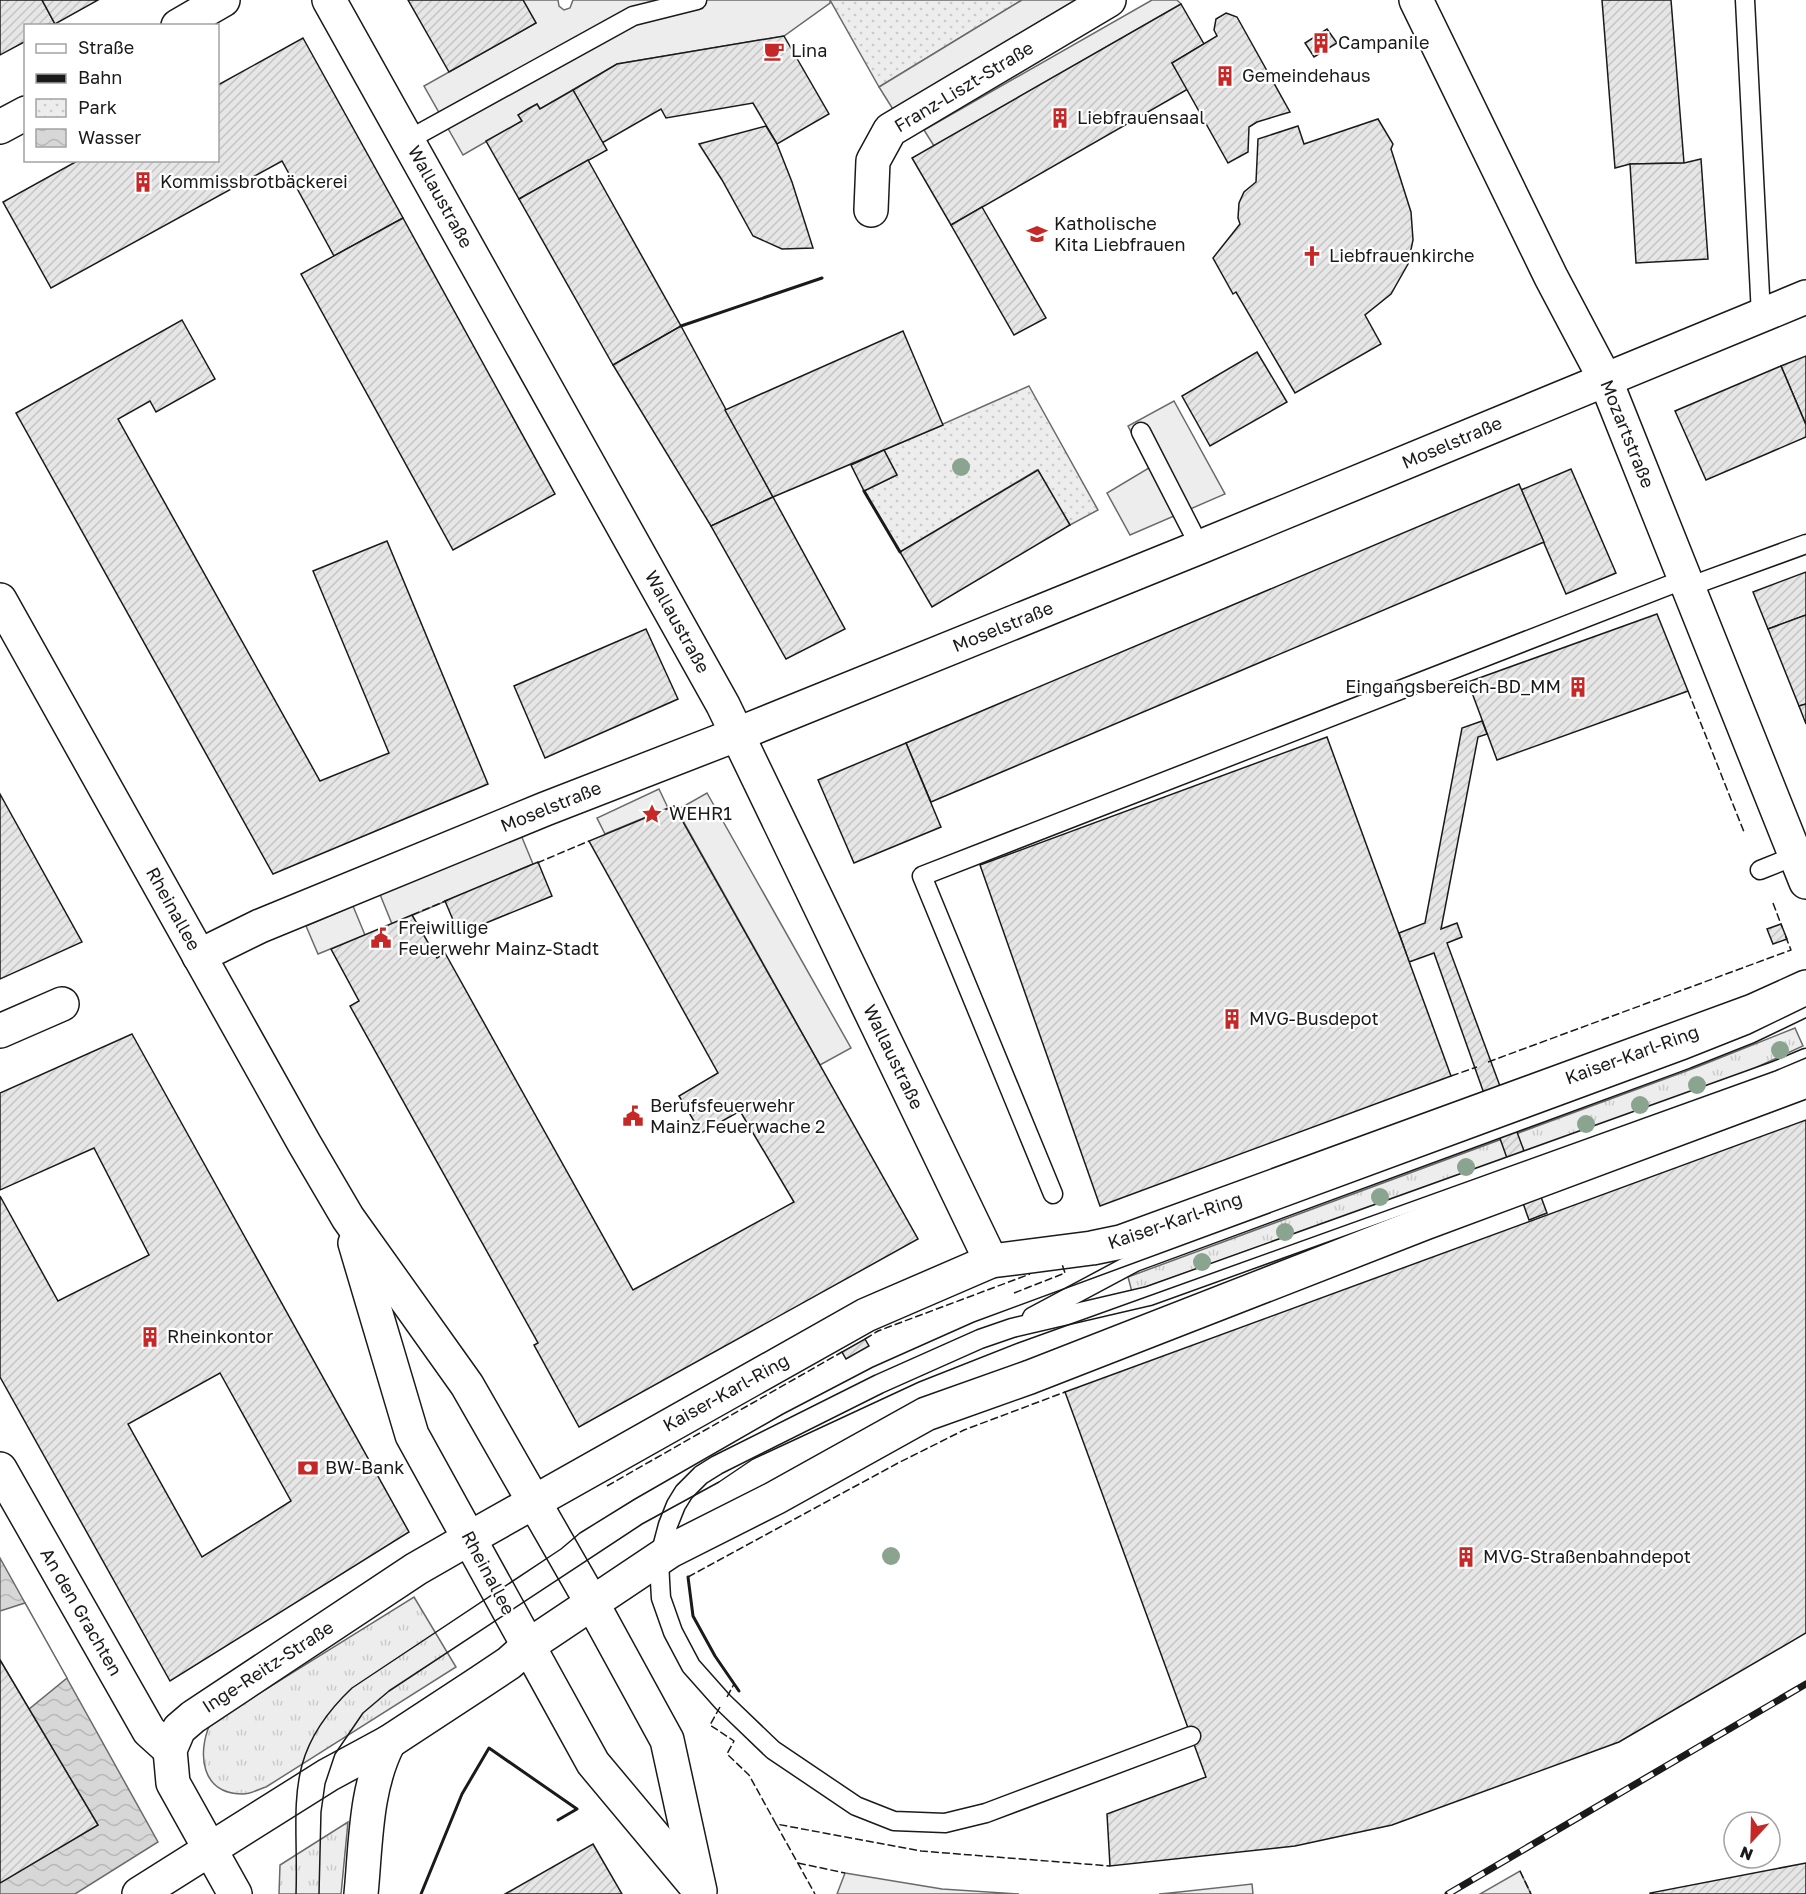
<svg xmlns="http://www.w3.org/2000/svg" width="1806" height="1894" viewBox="0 0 1806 1894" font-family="'Golos Text',sans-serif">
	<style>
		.grass { fill: url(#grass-tufts); stroke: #6a6a6a; stroke-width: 1.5 }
		.park { fill: url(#park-dots); stroke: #6a6a6a; stroke-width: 1.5 }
		.built { fill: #ededed; stroke: #6a6a6a; stroke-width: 1.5 }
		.water { fill: url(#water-waves); stroke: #6a6a6a; stroke-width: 1.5 }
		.pier { fill: #fff; stroke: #6a6a6a; stroke-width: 1.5 }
		.building { fill: url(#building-hatch); stroke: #1a1a1a; stroke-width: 1.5; fill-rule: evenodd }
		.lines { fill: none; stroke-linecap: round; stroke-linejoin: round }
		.service-casing { stroke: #1a1a1a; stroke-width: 21 }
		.minor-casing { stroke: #1a1a1a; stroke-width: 36 }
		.tertiary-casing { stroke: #1a1a1a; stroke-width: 36 }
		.secondary-casing { stroke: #1a1a1a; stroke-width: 36 }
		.service { stroke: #fff; stroke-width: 18 }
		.minor { stroke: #fff; stroke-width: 33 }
		.tertiary { stroke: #fff; stroke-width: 33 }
		.secondary { stroke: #fff; stroke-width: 33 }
		.tram { stroke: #1a1a1a; stroke-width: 1.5 }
		.rail-casing { stroke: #1a1a1a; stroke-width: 7 }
		.rail { stroke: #fff; stroke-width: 4.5; stroke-dasharray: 14; stroke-linecap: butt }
		.fence { stroke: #1a1a1a; stroke-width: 1.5; stroke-dasharray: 8 3; stroke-linecap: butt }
		.wall { stroke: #1a1a1a; stroke-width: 3 }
		.tree { fill: #8aa48f }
		.labels { text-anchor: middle; stroke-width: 4.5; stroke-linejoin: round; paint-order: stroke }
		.poi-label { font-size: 18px; fill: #1a1a1a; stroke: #fff; text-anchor: start }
		.street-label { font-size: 18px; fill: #1a1a1a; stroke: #fff }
	</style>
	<defs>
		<pattern id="grass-tufts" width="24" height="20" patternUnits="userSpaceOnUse" patternTransform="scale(1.5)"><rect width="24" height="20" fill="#ededed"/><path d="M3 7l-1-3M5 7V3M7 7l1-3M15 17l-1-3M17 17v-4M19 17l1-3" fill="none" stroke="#cbcbcb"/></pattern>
		<pattern id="park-dots" width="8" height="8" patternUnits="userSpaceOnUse" patternTransform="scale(1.5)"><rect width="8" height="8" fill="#ededed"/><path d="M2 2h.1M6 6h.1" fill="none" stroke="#cbcbcb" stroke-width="1.8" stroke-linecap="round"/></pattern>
		<pattern id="water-waves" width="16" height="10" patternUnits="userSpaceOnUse" patternTransform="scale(1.5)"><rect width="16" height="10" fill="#d7d7d7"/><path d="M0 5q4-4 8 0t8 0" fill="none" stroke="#b8b8b8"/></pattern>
		<pattern id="building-hatch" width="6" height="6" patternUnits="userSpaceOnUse" patternTransform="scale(1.5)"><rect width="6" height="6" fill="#e6e6e6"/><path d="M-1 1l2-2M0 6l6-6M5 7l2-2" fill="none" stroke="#c5c5c5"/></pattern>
	</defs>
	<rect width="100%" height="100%" fill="#fff"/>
	<g class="grass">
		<polygon points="1795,1028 1803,1046 1744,1073 1132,1292 1128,1277 1697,1067"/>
		<path d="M414 1597 456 1667 266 1787C259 1789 251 1794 243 1794 201 1794 197 1754 210 1724Z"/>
		<polygon points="348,1822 341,1894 279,1894 280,1865"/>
	</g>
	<g class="park">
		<polygon points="830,0 1022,0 879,87"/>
		<polygon points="1029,386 1098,510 1070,525 1037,470 900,552 864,491 897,475 884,450"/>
	</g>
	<g class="built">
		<polygon points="523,0 558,0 559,6 564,10 570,8 573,0 830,0 830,3 784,36 617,64 540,109 537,104 528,109 519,115 522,121 463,155 424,86 536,23"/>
		<polygon points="1022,0 1076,0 894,111 879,87"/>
		<polygon points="1152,0 1177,0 1181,4 934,146 924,130"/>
		<polygon points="1174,401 1225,494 1130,535 1107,493 1149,468 1128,426"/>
		<polygon points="659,789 668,808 605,834 597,818"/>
		<polygon points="707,793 851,1048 820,1065 677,810"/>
		<polygon points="521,835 533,864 392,924 379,892"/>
		<polygon points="353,906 365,935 318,954 306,926"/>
		<polygon points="1520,1871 1531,1894 1480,1894"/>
		<polygon points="845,1873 942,1889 1019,1894 837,1894"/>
		<polygon points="1252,1884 1253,1894 1159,1894 1170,1893"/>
	</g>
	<polygon class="water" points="0,1558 158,1842 75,1894 0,1894 0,1883 98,1825 0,1660"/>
	<polygon class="pier" points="25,1603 67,1678 29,1709 0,1660 0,1611"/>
	<g class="building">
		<polygon points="0,0 42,0 55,24 26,26 26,41 0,55"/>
		<polygon points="42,0 98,0 55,24"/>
		<polygon points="408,0 523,0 536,23 449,72"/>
		<polygon points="1602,0 1671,0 1684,163 1630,164 1615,168"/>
		<polygon points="1181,4 1204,44 1172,63 1188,89 951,225 912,158"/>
		<polygon points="1226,13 1237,17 1290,112 1257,122 1249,127 1248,152 1228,163 1172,63 1217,36 1214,30 1216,19"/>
		<polygon points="1327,29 1337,43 1314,57 1305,43"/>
		<polygon points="784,36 829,114 777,144 753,103 666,118 661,109 602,143 573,90 617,64"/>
		<polygon points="303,38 403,218 334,256 282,161 51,288 3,202 79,160 218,160 218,85"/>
		<polygon points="573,90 607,150 519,199 486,141 522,121 518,115 528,109 537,104 540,109"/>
		<polygon points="1378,119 1393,144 1391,149 1411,212 1413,240 1408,264 1391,294 1365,315 1381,344 1295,393 1236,292 1233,294 1213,258 1240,224 1238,218 1239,203 1244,192 1256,182 1258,139 1298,126 1304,144"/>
		<polygon points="766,126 777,144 792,182 813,248 782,249 753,236 722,180 699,144"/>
		<polygon points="1701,159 1708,259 1636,263 1630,164 1684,163"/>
		<polygon points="588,160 681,326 613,365 519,199"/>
		<polygon points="982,207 1046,318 1014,335 951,225"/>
		<polygon points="403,218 555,494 453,550 301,274"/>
		<polygon points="182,320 215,379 156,412 150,401 118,419 320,781 389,753 313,571 387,541 488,784 273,874 16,413"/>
		<polygon points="681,326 773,497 711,526 613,365"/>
		<polygon points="903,331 943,425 773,497 725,410"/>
		<polygon points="1257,352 1287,402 1210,446 1182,396"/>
		<polygon points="1806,356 1806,425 1781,366"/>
		<polygon points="1781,366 1806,425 1806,437 1706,480 1675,411"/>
		<polygon points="884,450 897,475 864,491 851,465"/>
		<polygon points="1571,469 1616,573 1566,594 1521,490"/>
		<polygon points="1038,470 1070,525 932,607 900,552"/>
		<polygon points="1519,484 1544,542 931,802 906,743"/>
		<polygon points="773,497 845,629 786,659 711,526"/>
		<polygon points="1806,572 1806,615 1768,629 1753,592"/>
		<polygon points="1657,614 1688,691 1497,760 1468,682"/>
		<polygon points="1806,615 1806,704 1799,706 1768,629"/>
		<polygon points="646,629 678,699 545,758 514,686"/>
		<polygon points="1806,704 1806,724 1799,706"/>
		<polygon points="1482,721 1487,734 1478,737 1441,929 1457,923 1462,937 1447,943 1547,1213 1529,1220 1434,953 1409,962 1399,933 1425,923 1462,728"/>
		<polygon points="1327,737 1451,1076 1100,1206 980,865"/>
		<polygon points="906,743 941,827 854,863 818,780"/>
		<polygon points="0,794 82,942 0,979"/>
		<polygon points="674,806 918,1239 579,1427 534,1345 538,1343 350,1006 359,1001 331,949 412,915 437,958 445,953 633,1290 794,1202 740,1111 701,1133 679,1096 718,1073 589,841"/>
		<polygon points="538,862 552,896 459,934 445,901"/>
		<polygon points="1781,924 1787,939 1773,944 1767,929"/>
		<path d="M132 1034 409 1532 170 1681 0 1377V1196L58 1301 149 1255 94 1148 0 1190V1093ZM220 1373 291 1501 202 1557 128 1424Z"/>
		<polygon points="1806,1120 1806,1633 1619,1742 1392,1825 1295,1846 1110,1866 1107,1814 1206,1777 1065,1392"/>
		<polygon points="865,1339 869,1346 846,1359 842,1352"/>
		<polygon points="0,1660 98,1825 0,1883"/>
		<polygon points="593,1844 622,1894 505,1894"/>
		<polygon points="1806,1863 1806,1894 1650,1894 1650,1893"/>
	</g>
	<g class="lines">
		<g class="service-casing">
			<g id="service">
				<polyline points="1745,0 1761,315"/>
				<polyline points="408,140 633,16 697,0"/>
				<polyline points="1141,432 1200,547"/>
				<polyline points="1688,587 1806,544"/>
				<polyline points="1760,870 1795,856"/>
				<polyline points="1053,1194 922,876 1685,579"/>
				<polyline points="1032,1317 1135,1262 1687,1059 1750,1034 1806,1007"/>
				<polyline points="1191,1736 986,1813 945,1823 894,1821 856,1806 773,1750 723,1702 691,1666 673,1632 661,1598 660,1581 659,1559 668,1525 676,1505 684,1492 701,1475 717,1465 879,1384 980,1339 1012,1328 1149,1296 1775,1071 1806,1058"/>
			</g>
		</g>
		<g class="minor-casing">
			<g id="minor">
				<polyline points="329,0 723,705 991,1261"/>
				<polyline points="1416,0 1551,277 1605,379 1806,882"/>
				<polyline points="178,26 223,0"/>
				<polyline points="0,127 26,113"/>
				<polyline points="871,210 873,161 890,130 1109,0"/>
				<polyline points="199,956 260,926 545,809 738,734 1200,547 1806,297"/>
				<polyline points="0,1031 62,1004"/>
				<polyline points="0,1469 149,1731 170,1750"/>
				<polyline points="139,1894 328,1775 389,1742 479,1683 509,1663 528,1646"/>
				<polyline points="235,1894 173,1783 170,1750 179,1729 193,1717 416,1569 470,1538"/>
				<path d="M361 1894C366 1843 365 1788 389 1742"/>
			</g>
		</g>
		<g class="tertiary-casing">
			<g id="tertiary">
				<polyline points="470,1538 866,1315 991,1261 1092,1248 1121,1242 1753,1011 1806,987"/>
				<polyline points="528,1646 670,1551 775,1498 926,1414 1030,1377 1425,1223 1806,1081"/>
			</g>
		</g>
		<g class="secondary-casing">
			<g id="secondary">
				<polyline points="0,600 304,1143 348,1218 467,1385 592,1603 667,1740 700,1891"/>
				<polyline points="355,1243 412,1435 593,1763 695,1885"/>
			</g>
		</g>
		<use href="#service" class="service"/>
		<use href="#minor" class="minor"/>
		<use href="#tertiary" class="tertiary"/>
		<use href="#secondary" class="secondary"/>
		<g class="tram">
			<path d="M296 1894C299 1807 280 1756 352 1688L561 1549 580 1533 635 1499 783 1414 873 1367 974 1322 1687 1059 1750 1034 1806 1007"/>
			<polyline points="319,1894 321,1812 325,1784 335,1754 363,1713 389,1691 642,1524 719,1482 753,1459 919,1382 1018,1343 1775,1071 1806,1058"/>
		</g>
		<g class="rail-casing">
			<polyline id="rail" points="1448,1894 1806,1684"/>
		</g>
		<use href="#rail" class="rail"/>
		<g class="fence">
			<polyline points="1688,691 1744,832"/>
			<polyline points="537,863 589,841"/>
			<polyline points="1773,903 1782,927"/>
			<polyline points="412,915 448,900"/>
			<polyline points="1488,1062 1791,950 1785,935"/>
			<polyline points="1451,1076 1477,1067"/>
			<polyline points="1014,1293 1065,1273 1062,1264"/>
			<polyline points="865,1339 878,1331 1030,1274"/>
			<polyline points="607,1486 842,1352"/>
			<polyline points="688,1577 898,1463 964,1430 1065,1392"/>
			<polyline points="727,1697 734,1684"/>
			<polyline points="720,1707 710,1725 734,1741 727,1754 749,1775 776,1824 921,1851 1110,1866"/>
			<polyline points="776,1824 815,1894"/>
			<polyline points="798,1863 845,1873"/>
			<polyline points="1520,1871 1531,1894"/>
		</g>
		<g class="wall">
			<polyline points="681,326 822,278"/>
			<polyline points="864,491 900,552"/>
			<polyline points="688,1577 693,1616 715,1656 739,1691"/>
			<polyline points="421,1894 462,1794 489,1748 577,1809 558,1820"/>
		</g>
	</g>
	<g class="tree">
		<circle cx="961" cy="467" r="9"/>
		<circle cx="1780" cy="1050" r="9"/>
		<circle cx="1697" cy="1085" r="9"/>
		<circle cx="1640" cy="1105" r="9"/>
		<circle cx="1586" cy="1124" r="9"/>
		<circle cx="1466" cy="1167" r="9"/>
		<circle cx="1380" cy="1197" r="9"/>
		<circle cx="1285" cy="1232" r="9"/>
		<circle cx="1202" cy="1262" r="9"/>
		<circle cx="891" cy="1556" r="9"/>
	</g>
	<defs>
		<g id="building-bare" transform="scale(1.62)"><path d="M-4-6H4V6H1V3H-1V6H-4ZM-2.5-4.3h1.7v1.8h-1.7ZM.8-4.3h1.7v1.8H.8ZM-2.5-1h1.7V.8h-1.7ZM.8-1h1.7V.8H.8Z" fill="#c62828" stroke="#fff" stroke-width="2.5" paint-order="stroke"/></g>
		<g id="cafe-bare" transform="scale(1.62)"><path d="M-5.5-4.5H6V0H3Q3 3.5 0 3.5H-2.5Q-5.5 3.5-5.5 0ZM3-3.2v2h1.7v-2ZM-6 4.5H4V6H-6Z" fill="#c62828" stroke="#fff" stroke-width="2.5" paint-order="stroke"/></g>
		<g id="school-bare" transform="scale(1.62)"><path d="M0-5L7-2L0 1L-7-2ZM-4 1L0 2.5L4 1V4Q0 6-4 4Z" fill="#c62828" stroke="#fff" stroke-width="2.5" paint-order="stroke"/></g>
		<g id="church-bare" transform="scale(1.62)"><path d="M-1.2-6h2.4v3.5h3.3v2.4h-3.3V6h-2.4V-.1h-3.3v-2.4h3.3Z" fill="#c62828" stroke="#fff" stroke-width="2.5" paint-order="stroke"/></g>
		<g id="sight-bare" transform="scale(1.62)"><path d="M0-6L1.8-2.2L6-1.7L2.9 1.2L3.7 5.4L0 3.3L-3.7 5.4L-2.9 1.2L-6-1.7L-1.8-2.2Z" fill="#c62828" stroke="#fff" stroke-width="2.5" paint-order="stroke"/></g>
		<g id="civic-bare" transform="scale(1.62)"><path d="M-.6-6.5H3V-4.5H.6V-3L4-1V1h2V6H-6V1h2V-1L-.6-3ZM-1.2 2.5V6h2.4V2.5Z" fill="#c62828" stroke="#fff" stroke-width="2.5" paint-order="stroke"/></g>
		<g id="bank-bare" transform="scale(1.62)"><path d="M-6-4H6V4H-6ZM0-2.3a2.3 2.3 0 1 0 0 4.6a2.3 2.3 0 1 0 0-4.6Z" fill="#c62828" stroke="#fff" stroke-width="2.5" paint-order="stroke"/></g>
	</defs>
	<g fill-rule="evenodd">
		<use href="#building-bare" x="1321" y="43"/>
		<use href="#cafe-bare" x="774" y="51"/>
		<use href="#building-bare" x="1225" y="76"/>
		<use href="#building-bare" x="1060" y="118"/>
		<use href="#building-bare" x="143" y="182"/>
		<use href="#school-bare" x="1037" y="234"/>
		<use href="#church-bare" x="1312" y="256"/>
		<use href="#building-bare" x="1578" y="687"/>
		<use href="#sight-bare" x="652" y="814"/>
		<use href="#civic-bare" x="381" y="938"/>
		<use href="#building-bare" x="1232" y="1019"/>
		<use href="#civic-bare" x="633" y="1116"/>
		<use href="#building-bare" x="150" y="1337"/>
		<use href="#bank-bare" x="308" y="1468"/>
		<use href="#building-bare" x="1466" y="1557"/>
	</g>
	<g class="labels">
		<g class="poi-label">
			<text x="1338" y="49">Campanile</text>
			<text x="791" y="57">Lina</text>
			<text x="1242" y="82">Gemeindehaus</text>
			<text x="1077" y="124">Liebfrauensaal</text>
			<text x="160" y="188">Kommissbrotbäckerei</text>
			<text x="1054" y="230">Katholische<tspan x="1054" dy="21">Kita Liebfrauen</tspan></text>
			<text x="1329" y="262">Liebfrauenkirche</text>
			<text x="1561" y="693" text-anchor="end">Eingangsbereich-BD_MM</text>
			<text x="669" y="820">WEHR1</text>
			<text x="398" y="934">Freiwillige<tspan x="398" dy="21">Feuerwehr Mainz-Stadt</tspan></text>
			<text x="1249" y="1025">MVG-Busdepot</text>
			<text x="650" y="1112">Berufsfeuerwehr<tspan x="650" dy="21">Mainz Feuerwache 2</tspan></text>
			<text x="167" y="1343">Rheinkontor</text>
			<text x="325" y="1474">BW-Bank</text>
			<text x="1483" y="1563">MVG-Straßenbahndepot</text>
		</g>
		<g class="street-label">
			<text transform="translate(964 87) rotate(-31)" y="6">Franz-Liszt-Straße</text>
			<text transform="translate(440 197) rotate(61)" y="6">Wallaustraße</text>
			<text transform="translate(1627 434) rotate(68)" y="6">Mozartstraße</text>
			<text transform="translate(1452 443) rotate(-23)" y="6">Moselstraße</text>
			<text transform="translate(677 622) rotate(61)" y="6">Wallaustraße</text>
			<text transform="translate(1003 627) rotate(-22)" y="6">Moselstraße</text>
			<text transform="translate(551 807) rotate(-22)" y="6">Moselstraße</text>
			<text transform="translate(173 909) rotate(61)" y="6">Rheinallee</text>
			<text transform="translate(1632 1055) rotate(-20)" y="6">Kaiser-Karl-Ring</text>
			<text transform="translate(893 1057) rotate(64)" y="6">Wallaustraße</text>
			<text transform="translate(1175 1221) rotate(-19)" y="6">Kaiser-Karl-Ring</text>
			<text transform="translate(726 1393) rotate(-29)" y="6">Kaiser-Karl-Ring</text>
			<text transform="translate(488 1573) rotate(62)" y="6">Rheinallee</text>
			<text transform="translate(81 1612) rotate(60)" y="6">An den Grachten</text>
			<text transform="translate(268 1667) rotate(-33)" y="6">Inge-Reitz-Straße</text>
		</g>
	</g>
	<rect x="24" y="24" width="195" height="138" fill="#ffffff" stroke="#a3a3a3" stroke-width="1.5"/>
	<rect x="36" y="44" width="30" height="9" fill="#ffffff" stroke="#a3a3a3" stroke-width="1.5"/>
	<text x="78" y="54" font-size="18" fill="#1a1a1a">Straße</text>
	<rect x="36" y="74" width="30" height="9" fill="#1a1a1a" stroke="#a3a3a3" stroke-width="1.5"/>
	<text x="78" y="84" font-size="18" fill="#1a1a1a">Bahn</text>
	<rect x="36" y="99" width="30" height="18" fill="url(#park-dots)" stroke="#a3a3a3" stroke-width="1.5"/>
	<text x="78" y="114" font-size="18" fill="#1a1a1a">Park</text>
	<rect x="36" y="129" width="30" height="18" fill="url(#water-waves)" stroke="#a3a3a3" stroke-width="1.5"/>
	<text x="78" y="144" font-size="18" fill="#1a1a1a">Wasser</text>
	<g transform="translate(1752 1840) rotate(202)"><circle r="28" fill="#ffffff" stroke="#a3a3a3" stroke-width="1.5"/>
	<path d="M0-4.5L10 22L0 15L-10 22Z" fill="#c62828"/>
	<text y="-9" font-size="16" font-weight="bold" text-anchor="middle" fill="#1a1a1a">N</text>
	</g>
</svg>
